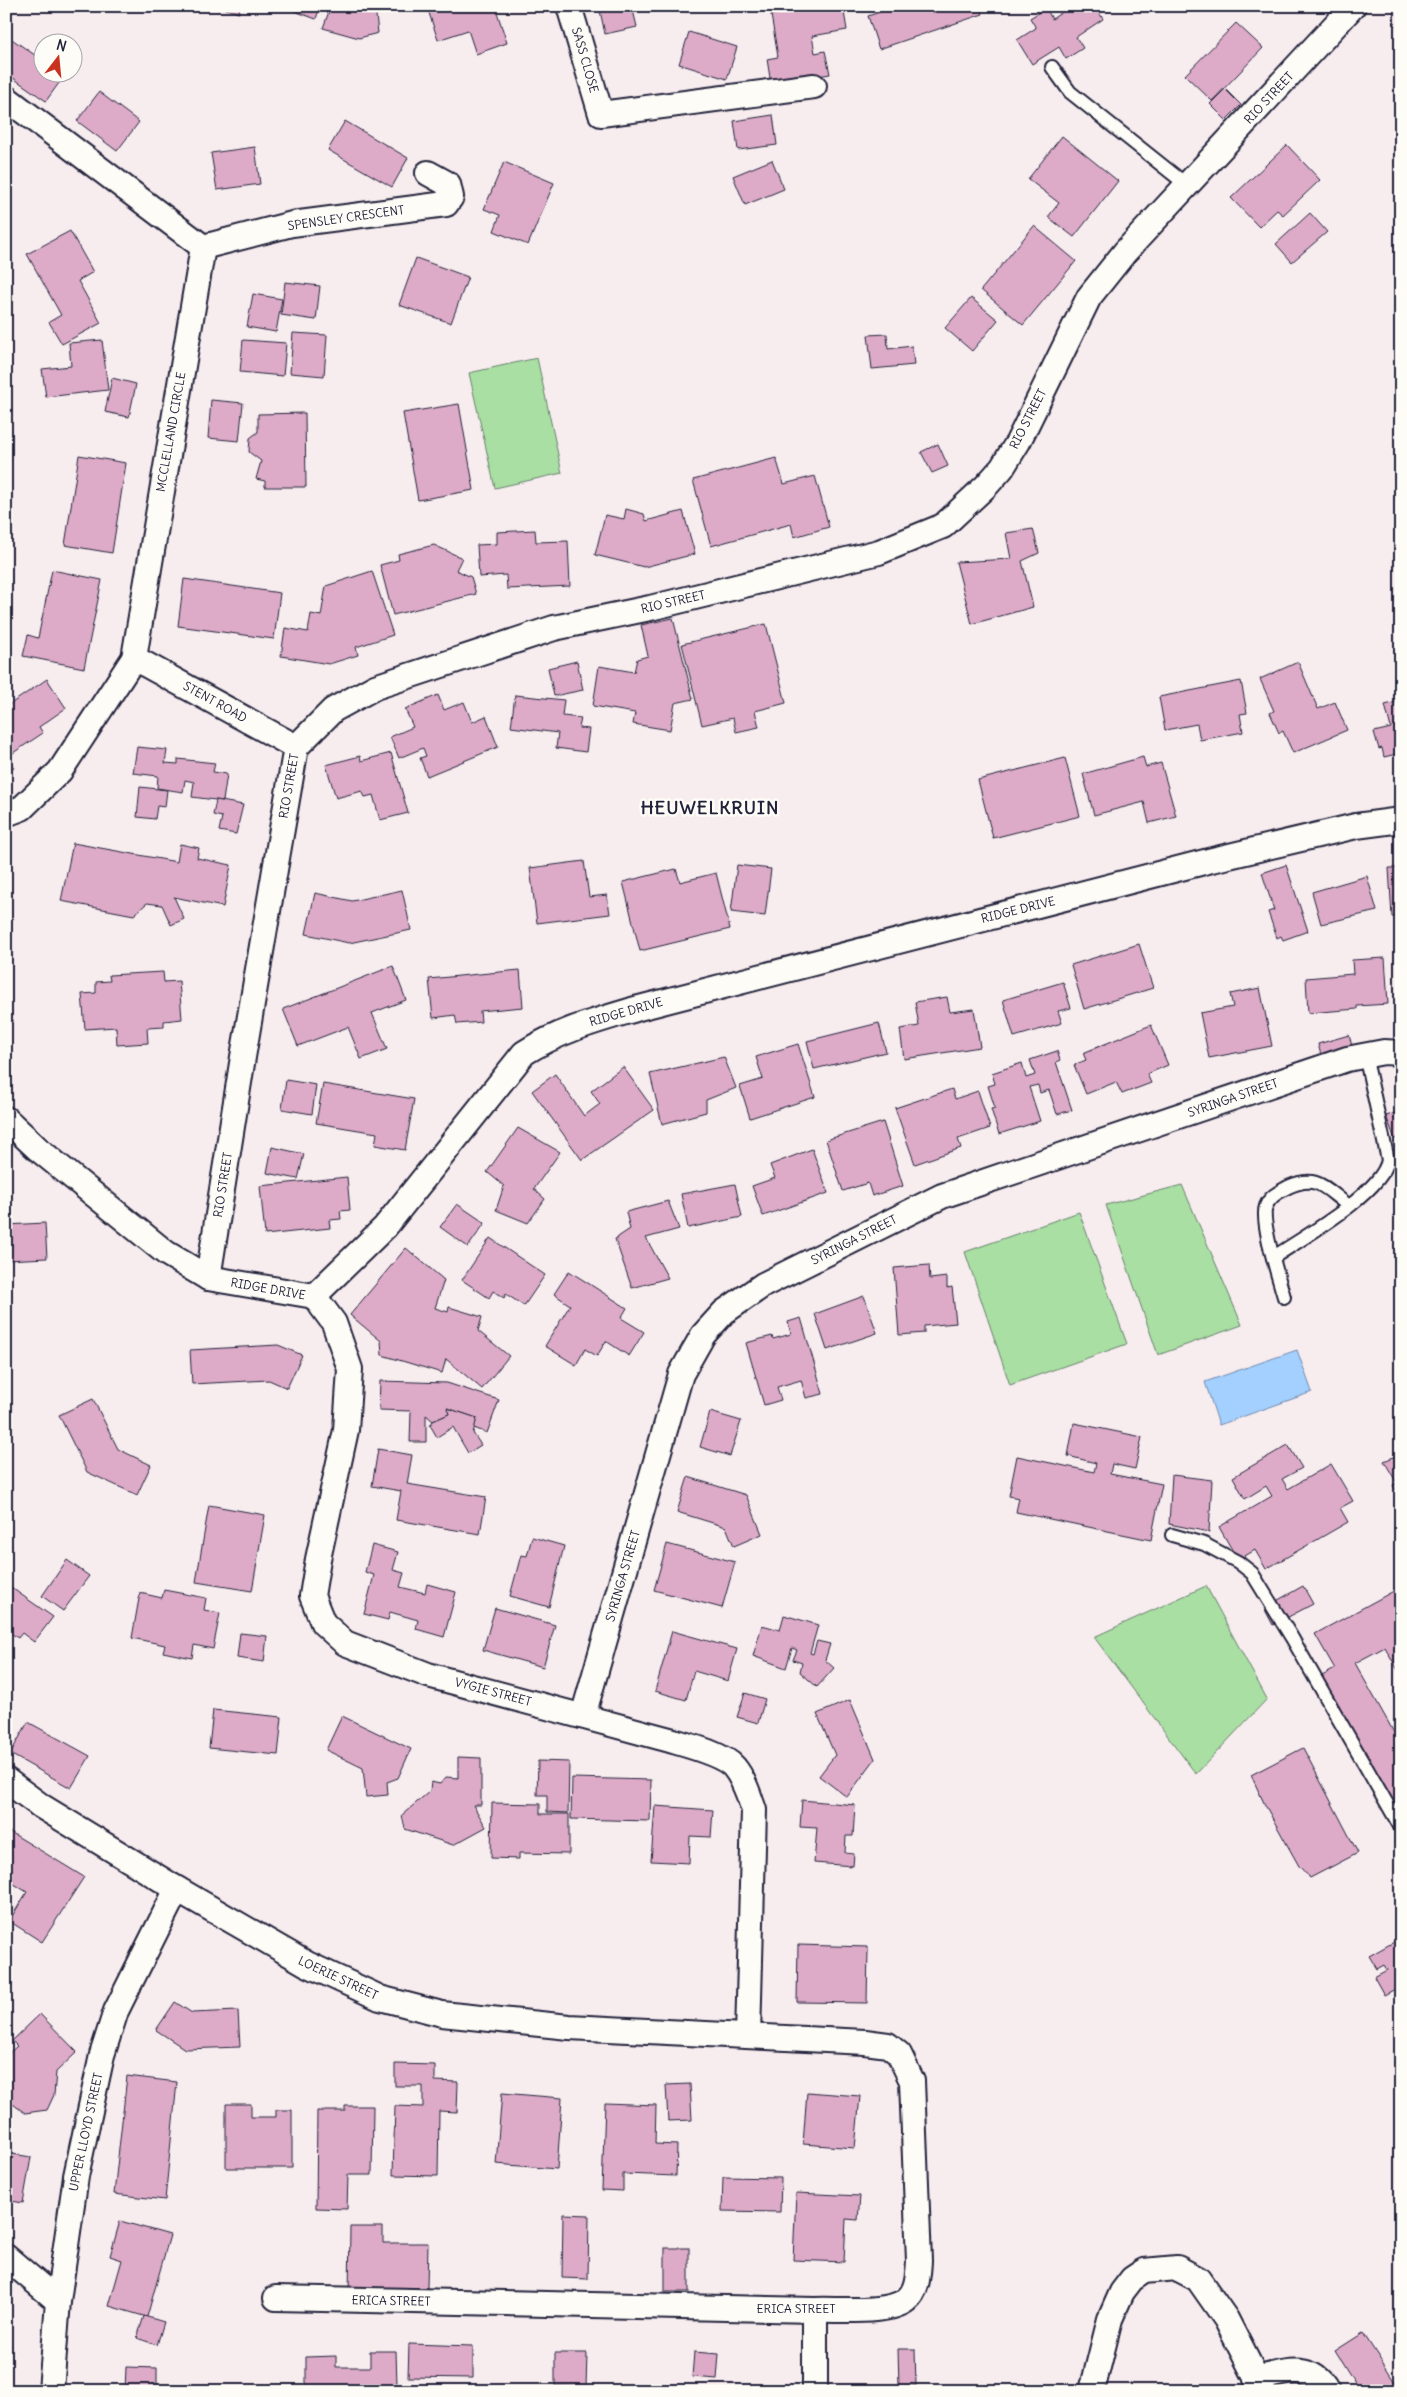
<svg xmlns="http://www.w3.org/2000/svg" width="1407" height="2397" viewBox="0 0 1407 2397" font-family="Delius,sans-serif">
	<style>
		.green { fill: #a9dfa2; stroke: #66806e }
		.water { fill: #a3d0fe; stroke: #6f8ab0 }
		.building { fill: #ddabc8; stroke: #22223b }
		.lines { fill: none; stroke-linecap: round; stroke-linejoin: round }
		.service-casing { stroke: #22223b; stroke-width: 16 }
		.minor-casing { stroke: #22223b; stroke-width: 28 }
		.service { stroke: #fdfcf7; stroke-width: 12 }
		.minor { stroke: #fdfcf7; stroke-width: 24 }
		.labels { text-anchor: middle; stroke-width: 5; stroke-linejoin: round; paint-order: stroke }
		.street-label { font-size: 12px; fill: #22223b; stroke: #fdfcf7 }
		.district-label { font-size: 18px; font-weight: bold; letter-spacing: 1px; fill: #22223b; stroke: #fdfcf7 }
	</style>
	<rect width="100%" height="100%" fill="#f7ecee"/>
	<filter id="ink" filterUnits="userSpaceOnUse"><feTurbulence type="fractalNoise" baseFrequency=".02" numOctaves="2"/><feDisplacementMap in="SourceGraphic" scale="10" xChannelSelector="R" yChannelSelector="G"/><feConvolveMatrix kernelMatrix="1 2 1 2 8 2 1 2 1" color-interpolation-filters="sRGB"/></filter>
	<g filter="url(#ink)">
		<g class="green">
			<polygon points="537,358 562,473 495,488 469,373"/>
			<polygon points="1182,1185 1242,1325 1158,1355 1106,1205"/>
			<polygon points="1079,1212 1127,1344 1010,1385 965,1252"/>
			<polygon points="1206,1586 1267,1699 1196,1774 1094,1637"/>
		</g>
		<polygon class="water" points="1297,1350 1312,1392 1219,1425 1205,1382"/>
		<g class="building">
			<polygon points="216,6 240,6 239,13"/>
			<polygon points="281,6 320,6 316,19"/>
			<polygon points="331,6 375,6 378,33 359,38 323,28"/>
			<polygon points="495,6 507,43 476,54 468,30 438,40 427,7"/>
			<polygon points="599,6 632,6 637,27 605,34"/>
			<polygon points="822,6 843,6 847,30 812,36 815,53 825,51 830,74 771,84 767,59 778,57 771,15"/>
			<polygon points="897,6 980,6 983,14 879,49 868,16"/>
			<polygon points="1071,6 1095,6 1103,19 1076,37 1083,48 1066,59 1059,47 1032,64 1017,40 1036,28 1030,18 1046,8 1052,19"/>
			<polygon points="1236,23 1263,48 1212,101 1185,75"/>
			<polygon points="689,32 737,47 727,79 679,64"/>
			<polygon points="6,35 42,60 42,72 60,72 64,76 46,101 6,73"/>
			<polygon points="1225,89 1241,105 1226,120 1210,104"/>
			<polygon points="99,92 139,122 117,151 77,121"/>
			<polygon points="773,115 777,145 738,150 734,121"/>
			<polygon points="345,121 408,158 392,187 328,150"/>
			<polygon points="1062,136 1118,181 1074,237 1048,217 1059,203 1028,179"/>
			<polygon points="1287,145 1320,180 1283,215 1277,210 1259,227 1231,198"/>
			<polygon points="255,147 260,184 217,190 211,153"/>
			<polygon points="772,160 784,189 745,205 733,176"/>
			<polygon points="504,162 554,183 528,245 494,231 500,215 484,209"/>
			<polygon points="1310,213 1327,232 1292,262 1276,244"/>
			<polygon points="1034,226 1076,261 1023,325 981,290"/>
			<polygon points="70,231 93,272 78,281 101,323 62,344 49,322 61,315 27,254"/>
			<polygon points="416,258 468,277 451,323 399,305"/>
			<polygon points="285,282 320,286 316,320 281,315"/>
			<polygon points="253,294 282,299 276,332 247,327"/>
			<polygon points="971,298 998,320 972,351 945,328"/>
			<polygon points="293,333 327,335 324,376 290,373"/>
			<polygon points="887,334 888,349 912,346 914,365 872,369 868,335"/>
			<polygon points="102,340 108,390 46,397 42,369 71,366 69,343"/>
			<polygon points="243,340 286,343 283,376 240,372"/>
			<polygon points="112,378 136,384 129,417 105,412"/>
			<polygon points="211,400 243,403 239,441 208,438"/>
			<polygon points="459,404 474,490 418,500 403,413"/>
			<polygon points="305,413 306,487 265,487 265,481 256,479 261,461 249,452 250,438 258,432 258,414"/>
			<polygon points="938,444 948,466 932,473 921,452"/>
			<polygon points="79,455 126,463 112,553 65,545"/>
			<polygon points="776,458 784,484 815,476 829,527 794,537 791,524 711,546 693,480"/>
			<polygon points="626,509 644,514 646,521 683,511 695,554 644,567 595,555 605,515 624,519"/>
			<polygon points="1033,529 1039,553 1022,561 1033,607 972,624 956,562 1011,559 1006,533"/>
			<polygon points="535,530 536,542 568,541 570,586 507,589 506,575 479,577 477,545 497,544 497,532"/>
			<polygon points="434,545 462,558 456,570 471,577 476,594 393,615 380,565 399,560 398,554"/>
			<polygon points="52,570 102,580 84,668 23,656 28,635 38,638"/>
			<polygon points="372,571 393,635 356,647 358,655 329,664 281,656 285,628 308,632 311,614 321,616 326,586"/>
			<polygon points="184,579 280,593 274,639 178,626"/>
			<polygon points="673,618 693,699 675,703 670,730 633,724 635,713 593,706 599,666 634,672 637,659 648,656 641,625"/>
			<polygon points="766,624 786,703 755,711 759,727 736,732 733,718 702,725 682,644"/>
			<polygon points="577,661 583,690 554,696 548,668"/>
			<polygon points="1298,662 1318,709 1335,702 1347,730 1293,753 1283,731 1279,733 1270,713 1274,711 1260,679"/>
			<polygon points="47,679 66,708 39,727 43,733 7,757 14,768 6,774 6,707"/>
			<polygon points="1241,681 1247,713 1240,714 1243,732 1200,740 1197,724 1165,730 1159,697"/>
			<polygon points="438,695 444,710 464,702 472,722 486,716 498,747 427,776 420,758 426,756 423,748 399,758 390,737 413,727 405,709"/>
			<polygon points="515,695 564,700 562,716 581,718 579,728 589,729 586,752 556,748 558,733 511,727"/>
			<polygon points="1401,701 1401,753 1384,757 1382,748 1379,749 1374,732 1391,728 1385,705"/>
			<polygon points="137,747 167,750 165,763 178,764 178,759 215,763 213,772 227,774 223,801 192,797 194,782 185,780 183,792 157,788 158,776 133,773"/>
			<polygon points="391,753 408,813 380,820 373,795 365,797 362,791 336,798 326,765 360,756 361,761"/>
			<polygon points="1143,757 1146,767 1161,763 1176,816 1149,823 1144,802 1094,815 1083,774"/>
			<polygon points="1065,758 1080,816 993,838 978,780"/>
			<polygon points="140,787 167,790 165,807 157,806 155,819 137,817"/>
			<polygon points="216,800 243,805 236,834 219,831 222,817 213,815"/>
			<polygon points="73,843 177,862 180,844 199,848 197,858 231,865 223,907 174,897 184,919 171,925 162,905 147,903 134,915 61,901"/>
			<polygon points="584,861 589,897 607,895 610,914 537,923 530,868"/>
			<polygon points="737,865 771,869 765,916 731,912"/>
			<polygon points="1286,865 1308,931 1283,940 1281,936 1277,938 1268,912 1274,910 1262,873"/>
			<polygon points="1389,868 1401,868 1401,917 1392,917"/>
			<polygon points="676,869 680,882 716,873 730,929 640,951 623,882"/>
			<polygon points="1367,876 1377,911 1321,924 1312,892"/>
			<polygon points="402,890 411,930 349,943 306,934 315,893 352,901"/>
			<polygon points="1139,944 1153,988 1084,1009 1071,965"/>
			<polygon points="1385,958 1388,1004 1357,1006 1357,1009 1308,1013 1306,978 1353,974 1352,960"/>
			<polygon points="393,966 406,1000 372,1013 387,1049 361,1059 348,1027 298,1046 283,1009"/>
			<polygon points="520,970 523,1007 480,1011 481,1022 457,1024 455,1015 433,1018 429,979"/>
			<polygon points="163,972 164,982 179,981 182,1019 164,1021 164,1027 147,1028 148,1043 117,1045 116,1027 85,1029 82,994 96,993 96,982 110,981 109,975"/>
			<polygon points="1063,982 1071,1008 1058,1011 1062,1023 1014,1037 1003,1000"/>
			<polygon points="1260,988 1272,1046 1209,1058 1200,1013 1233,1007 1230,994"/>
			<polygon points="947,997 950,1012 974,1009 980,1047 904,1059 900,1029 919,1026 915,1002"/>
			<polygon points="879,1023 886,1052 814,1069 807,1041"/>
			<polygon points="1151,1025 1168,1065 1147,1074 1151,1083 1122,1094 1116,1082 1086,1094 1074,1065 1086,1060 1083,1053"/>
			<polygon points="1349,1035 1352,1046 1321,1055 1318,1044"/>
			<polygon points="798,1044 815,1097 750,1118 740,1086 763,1079 756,1057"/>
			<polygon points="1057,1051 1060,1060 1056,1062 1072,1110 1057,1114 1049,1090 1040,1093 1038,1085 1029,1087 1040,1121 999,1134 991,1109 995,1108 988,1086 995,1084 992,1073 1022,1063 1026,1078 1035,1075 1030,1060"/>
			<polygon points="724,1057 736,1088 706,1100 706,1112 662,1124 650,1074"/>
			<polygon points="623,1067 654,1110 582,1160 532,1091 555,1074 584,1116 600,1104 591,1091"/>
			<polygon points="286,1080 316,1085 312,1114 282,1109"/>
			<polygon points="323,1084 414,1099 405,1150 375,1145 377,1133 316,1123"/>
			<polygon points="952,1089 955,1099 978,1091 990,1128 958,1139 961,1148 915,1164 895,1108"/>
			<polygon points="1401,1111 1401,1141 1400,1137 1395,1139 1386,1116"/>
			<polygon points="883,1122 903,1186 872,1196 868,1183 843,1191 826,1140"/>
			<polygon points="518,1128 560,1152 534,1189 545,1199 528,1223 496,1210 504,1186 487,1172"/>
			<polygon points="272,1147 304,1154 298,1179 267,1173"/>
			<polygon points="812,1149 828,1193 763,1216 752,1186 775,1178 770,1165"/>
			<polygon points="347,1177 350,1210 340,1211 341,1219 329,1220 330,1228 265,1235 260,1186"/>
			<polygon points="735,1184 742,1217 688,1228 681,1194"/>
			<polygon points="668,1201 679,1229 646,1238 668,1278 632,1288 615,1239 630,1229 626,1212"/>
			<polygon points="457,1204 485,1223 468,1247 440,1227"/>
			<polygon points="45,1223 47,1258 6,1260 6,1225"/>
			<polygon points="490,1238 545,1275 524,1306 506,1294 504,1298 493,1291 489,1298 462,1280"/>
			<polygon points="406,1248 444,1280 435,1308 448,1312 449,1307 482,1317 478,1331 509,1356 482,1389 446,1359 442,1373 382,1355 381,1341 350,1315"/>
			<polygon points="929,1265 930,1279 947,1277 947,1288 952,1287 956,1323 924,1326 924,1333 899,1335 894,1268"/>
			<polygon points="569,1271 627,1308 621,1318 644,1332 629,1356 606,1341 597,1356 585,1349 576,1365 545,1346 570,1305 554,1294"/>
			<polygon points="864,1296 877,1333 827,1350 815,1314"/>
			<polygon points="801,1318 823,1394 806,1398 801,1380 777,1387 781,1400 764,1405 746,1343 772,1336 773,1339 791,1334 788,1322"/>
			<polygon points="278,1345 302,1355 287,1388 269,1380 192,1384 190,1350"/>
			<polygon points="380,1381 447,1383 499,1400 487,1433 474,1428 477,1418 447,1408 449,1414 433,1421 426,1415 426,1442 410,1442 411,1411 379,1410"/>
			<polygon points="93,1399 118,1449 151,1465 137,1495 87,1472 59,1415"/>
			<polygon points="447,1408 477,1418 473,1433 481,1445 468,1453 453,1427 437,1437 430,1425 433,1421 449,1414"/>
			<polygon points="710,1412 741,1421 730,1456 700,1447"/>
			<polygon points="1074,1423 1142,1437 1135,1469 1112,1464 1110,1474 1162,1484 1151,1540 1016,1512 1019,1498 1009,1496 1017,1456 1094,1472 1096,1463 1068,1456"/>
			<polygon points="1288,1445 1302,1468 1282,1479 1288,1489 1331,1464 1353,1501 1340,1508 1348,1522 1266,1569 1255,1550 1238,1560 1219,1527 1272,1496 1266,1486 1245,1499 1233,1477"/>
			<polygon points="378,1449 412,1455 407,1484 486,1497 480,1534 396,1520 401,1491 372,1486"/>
			<polygon points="1401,1454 1401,1500 1393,1485 1397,1483 1384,1461"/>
			<polygon points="1172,1475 1212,1480 1209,1532 1169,1524"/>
			<polygon points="688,1477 746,1495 762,1534 734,1546 726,1527 677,1512"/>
			<polygon points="209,1505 265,1515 252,1591 196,1582"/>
			<polygon points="532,1537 564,1546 549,1607 510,1596 521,1555 527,1556"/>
			<polygon points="667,1544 735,1562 722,1608 654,1590"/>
			<polygon points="372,1545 398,1552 393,1570 404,1573 400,1587 425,1593 427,1584 456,1592 444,1637 416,1629 418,1620 390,1612 388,1620 364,1614 374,1575 365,1572"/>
			<polygon points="67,1560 89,1576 63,1611 42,1596"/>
			<polygon points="6,1584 53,1617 34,1642 22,1633 18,1638 6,1630"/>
			<polygon points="1303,1586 1313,1604 1273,1625 1264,1608"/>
			<polygon points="1401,1587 1401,1676 1385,1647 1355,1663 1401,1745 1401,1819 1322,1676 1335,1669 1315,1634"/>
			<polygon points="164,1590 206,1598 204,1610 220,1613 213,1649 194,1645 192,1658 163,1652 165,1645 132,1638 140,1593 162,1598"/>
			<polygon points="495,1608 555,1625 543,1667 483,1650"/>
			<polygon points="784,1615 818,1625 810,1653 813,1654 817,1641 830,1644 825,1660 834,1668 817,1687 800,1672 802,1663 793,1660 797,1650 792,1648 786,1668 753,1656 762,1625 780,1630"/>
			<polygon points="672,1631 737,1649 728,1681 694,1671 686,1700 655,1691"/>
			<polygon points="240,1633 267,1636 264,1662 237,1658"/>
			<polygon points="745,1693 765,1699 758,1723 737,1717"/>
			<polygon points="850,1700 875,1759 847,1797 819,1776 835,1755 817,1714"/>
			<polygon points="213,1710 282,1717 278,1755 209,1748"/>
			<polygon points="342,1716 411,1749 398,1778 387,1782 388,1795 366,1797 363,1768 326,1750"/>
			<polygon points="28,1722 90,1756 71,1788 10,1754"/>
			<polygon points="1303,1748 1358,1853 1310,1878 1299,1866 1265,1805 1251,1775"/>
			<polygon points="458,1757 481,1758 481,1805 473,1805 486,1827 453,1845 405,1829 402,1815 430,1791 431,1782 440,1784 446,1777 458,1778"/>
			<polygon points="538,1761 569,1762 568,1813 547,1812 547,1795 537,1795"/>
			<polygon points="572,1778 651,1780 650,1821 571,1819"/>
			<polygon points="802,1800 855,1805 853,1836 846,1836 845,1853 854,1854 853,1866 814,1863 817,1828 800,1827"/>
			<polygon points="492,1803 540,1804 540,1814 569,1814 569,1854 519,1853 519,1859 491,1858"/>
			<polygon points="655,1806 713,1810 711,1837 690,1836 689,1863 651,1861"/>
			<polygon points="7,1830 84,1877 42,1942 9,1921 27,1892 6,1879"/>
			<polygon points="1401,1938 1401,1986 1384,1995 1374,1977 1387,1970 1384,1965 1377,1969 1369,1956"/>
			<polygon points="798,1945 868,1947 867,2003 797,2002"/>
			<polygon points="175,2002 192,2013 238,2011 240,2047 185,2049 156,2030"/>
			<polygon points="40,2014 77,2052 56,2072 54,2095 47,2110 25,2113 6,2099 6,2056 17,2046 12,2041"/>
			<polygon points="395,2064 435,2065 435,2081 458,2082 457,2112 439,2111 438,2176 393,2175 395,2106 423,2107 423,2086 395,2086"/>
			<polygon points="127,2076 177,2082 165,2200 114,2194"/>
			<polygon points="690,2084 692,2120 668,2121 666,2085"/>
			<polygon points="807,2092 860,2096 855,2148 803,2144"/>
			<polygon points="502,2093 562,2098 557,2169 496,2164"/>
			<polygon points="605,2103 656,2105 655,2144 677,2145 676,2176 623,2174 623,2191 602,2190"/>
			<polygon points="226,2104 251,2104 251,2117 276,2117 276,2110 292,2110 292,2168 226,2168"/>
			<polygon points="345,2106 373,2106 372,2175 348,2175 347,2209 316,2208 317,2111 345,2111"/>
			<polygon points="6,2153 31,2157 23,2203 6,2200"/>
			<polygon points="723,2177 781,2178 780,2212 722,2211"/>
			<polygon points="796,2193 860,2196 858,2220 846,2219 844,2262 793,2260"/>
			<polygon points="563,2214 589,2215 588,2279 562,2278"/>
			<polygon points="120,2221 170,2235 147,2317 109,2306 122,2260 110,2256"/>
			<polygon points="350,2227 383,2227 383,2243 428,2243 427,2288 400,2288 400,2297 349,2296"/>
			<rect x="665" y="2248" width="24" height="44"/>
			<polygon points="144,2316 164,2322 157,2345 137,2338"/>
			<polygon points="1363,2333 1398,2387 1392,2391 1360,2391 1335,2351"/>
			<polygon points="409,2344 473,2346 473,2378 408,2377"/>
			<polygon points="898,2349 915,2349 916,2386 899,2386"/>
			<polygon points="370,2351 396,2351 397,2385 370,2385 371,2391 306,2391 306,2357 336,2356 336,2367 370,2367"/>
			<polygon points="694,2352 719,2354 717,2379 692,2377"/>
			<polygon points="555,2353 587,2353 586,2387 555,2386"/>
			<polygon points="126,2367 157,2368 157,2390 185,2391 125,2391"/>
		</g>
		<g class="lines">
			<g class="service-casing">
				<g id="service">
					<polyline points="1052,67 1070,92 1188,186"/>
					<path d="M1274 1257C1302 1238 1382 1193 1388 1160L1365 1055"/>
					<path d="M1284 1297C1279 1279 1260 1221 1266 1206 1270 1196 1279 1192 1288 1187 1318 1173 1325 1189 1349 1206"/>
					<polyline points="1172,1535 1204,1544 1238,1562 1252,1573 1292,1638 1401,1828"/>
				</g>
			</g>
			<g class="minor-casing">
				<g id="minor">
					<polyline points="569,6 601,114 814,86"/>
					<polyline points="6,98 203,247 134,658 60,771 22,808 6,814"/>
					<polyline points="203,247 292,224 446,204 451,197 448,184 428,173"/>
					<polyline points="134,658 296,747"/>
					<path d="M6 1119 38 1149 166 1253 208 1278 314 1296 385 1227 524 1053C560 1030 599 1020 639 1008L1212 860 1356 826 1401 820"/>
					<polyline points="208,1278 243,1057 296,747 333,710 375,687 554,628 650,608 879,552 943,526 986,486 1002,468 1018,442 1089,297 1125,252 1353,6"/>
					<path d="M314 1296 334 1323 350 1369 346 1430 318 1559 312 1596 323 1623 345 1643 428 1675 670 1740C687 1745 723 1754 734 1767 744 1779 749 1796 754 1810L748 2036"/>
					<polyline points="583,1716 681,1374 703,1335 724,1312 763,1285 942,1196 1347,1059 1384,1052 1401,1053"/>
					<path d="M6 1780 41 1806 177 1889 307 1964 380 1998 442 2014 569 2027 865 2042 888 2045 899 2054 912 2081 919 2261C918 2274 918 2291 906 2300 889 2314 838 2309 815 2310L276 2298"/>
					<polyline points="6,2257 58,2301"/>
					<polyline points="815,2310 815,2391"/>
					<path d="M1256 2379C1282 2373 1311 2361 1327 2391"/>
					<polyline points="51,2391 58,2301 76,2176 102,2055 116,2011 177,1889"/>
					<polyline points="1092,2391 1110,2319 1122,2292 1132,2279 1144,2271 1177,2268 1198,2279 1226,2319 1263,2391"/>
				</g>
			</g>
			<use href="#service" class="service"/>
			<use href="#minor" class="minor"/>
		</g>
	</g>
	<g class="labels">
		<g class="street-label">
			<text transform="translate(585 60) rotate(74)" y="4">SASS CLOSE</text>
			<text transform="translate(1269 98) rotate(-47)" y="4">RIO STREET</text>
			<text transform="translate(346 218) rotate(-8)" y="4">SPENSLEY CRESCENT</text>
			<text transform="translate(1028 419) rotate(-63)" y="4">RIO STREET</text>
			<text transform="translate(171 432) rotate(-80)" y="4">MCCLELLAND CIRCLE</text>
			<text transform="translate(673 602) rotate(-13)" y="4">RIO STREET</text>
			<text transform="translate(215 702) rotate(29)" y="4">STENT ROAD</text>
			<text transform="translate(289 786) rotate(-80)" y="4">RIO STREET</text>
			<text transform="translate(1018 910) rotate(-14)" y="4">RIDGE DRIVE</text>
			<text transform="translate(626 1012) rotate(-16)" y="4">RIDGE DRIVE</text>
			<text transform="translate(1233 1098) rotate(-19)" y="4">SYRINGA STREET</text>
			<text transform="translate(223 1185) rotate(-81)" y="4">RIO STREET</text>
			<text transform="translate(854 1240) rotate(-27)" y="4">SYRINGA STREET</text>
			<text transform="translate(268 1289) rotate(10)" y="4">RIDGE DRIVE</text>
			<text transform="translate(623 1576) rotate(-74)" y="4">SYRINGA STREET</text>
			<text transform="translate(493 1692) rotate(15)" y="4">VYGIE STREET</text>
			<text transform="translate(338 1978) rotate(25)" y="4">LOERIE STREET</text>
			<text transform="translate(86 2132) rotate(-78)" y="4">UPPER LLOYD STREET</text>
			<text transform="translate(391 2301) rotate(1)" y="4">ERICA STREET</text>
			<text x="796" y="2313">ERICA STREET</text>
		</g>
		<g class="district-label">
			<text x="710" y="814">HEUWELKRUIN</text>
		</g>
	</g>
	<rect width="1407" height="2397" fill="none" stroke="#fdfcf7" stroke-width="25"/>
	<rect x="12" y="12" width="1382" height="2372" fill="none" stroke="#22223b" stroke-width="2" filter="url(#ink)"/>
	<g transform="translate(58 58) rotate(16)"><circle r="24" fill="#fdfcf7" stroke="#a5a5ac"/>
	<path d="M0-4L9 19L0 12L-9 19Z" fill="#c8321e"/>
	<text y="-8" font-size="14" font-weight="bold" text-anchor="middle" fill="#22223b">N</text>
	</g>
</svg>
